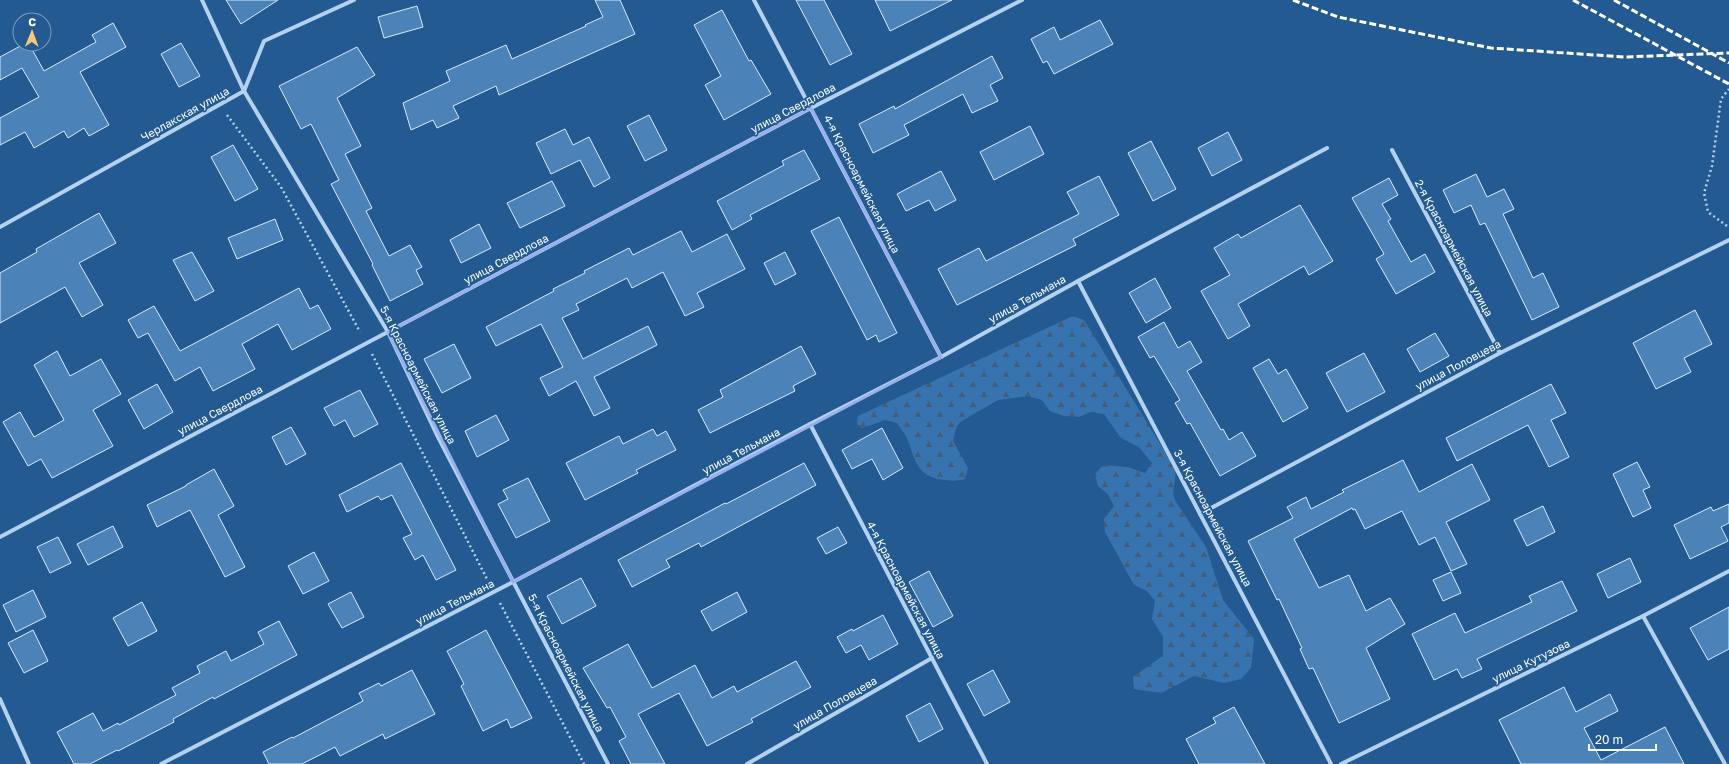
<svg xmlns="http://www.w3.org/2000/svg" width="1729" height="764" viewBox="0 0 1729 764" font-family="'Golos Text',sans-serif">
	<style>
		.forest { fill: url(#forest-firs) }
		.building { fill: #4b83b8; stroke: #daeaf9 }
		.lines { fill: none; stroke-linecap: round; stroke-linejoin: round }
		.path { stroke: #b4d2ed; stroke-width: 2.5; stroke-dasharray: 2 3; stroke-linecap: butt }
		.minor { stroke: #b4d2ed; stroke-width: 4 }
		.rail { stroke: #fff; stroke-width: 3; stroke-dasharray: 7 3; stroke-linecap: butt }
		.marked { fill: none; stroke: #99afed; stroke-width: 3; stroke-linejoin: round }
		.labels { text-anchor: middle; stroke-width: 3.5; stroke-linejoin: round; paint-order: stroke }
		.street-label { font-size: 11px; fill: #fff; stroke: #235a92 }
	</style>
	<defs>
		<pattern id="forest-firs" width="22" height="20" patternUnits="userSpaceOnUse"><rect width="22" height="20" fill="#3774af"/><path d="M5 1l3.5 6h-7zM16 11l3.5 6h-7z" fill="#435e79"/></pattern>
	</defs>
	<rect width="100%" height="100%" fill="#235a92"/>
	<path class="forest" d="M1073 316 1084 320 1176 470 1173 494 1176 502 1206 547 1223 600 1254 639 1251 668 1241 679 1224 683 1194 676 1161 693 1134 689 1133 677 1163 656V637L1152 619 1155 601 1147 591 1134 585 1105 532 1104 519 1114 506 1108 494 1098 486 1095 474 1103 465 1127 467 1145 473 1152 463 1139 447 1121 438 1104 414 1091 412 1079 417 1064 416 1050 411 1042 400 1027 396 998 400 960 422 956 428 953 441 968 468 965 479C958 481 953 481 946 480 919 478 916 463 908 441 906 435 901 429 897 423L885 420 862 428 857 424 858 416Z"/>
	<g class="building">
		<polygon points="226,0 278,0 241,24"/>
		<polygon points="595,0 620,0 635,34 499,95 496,86 453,106 459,118 437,128 433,120 411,130 403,103 450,81 446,71 506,45 512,59 586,26 585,25 603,17"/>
		<polygon points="796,0 824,0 852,54 830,65"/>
		<polygon points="875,0 952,0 890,31"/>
		<polygon points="417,6 423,27 384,38 378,17"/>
		<polygon points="722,10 749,61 751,60 771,94 724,120 705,85 721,76 694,25"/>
		<polygon points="1100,20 1113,44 1054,74 1047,61 1043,63 1031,39 1054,27 1060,40"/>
		<polygon points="113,23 126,47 80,72 109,125 89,136 84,128 68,138 64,131 34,148 25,132 0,145 0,118 39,97 22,68 0,80 0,57 24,44 29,44 44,71 96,42 92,35"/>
		<polygon points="181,43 200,76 179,87 161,54"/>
		<polygon points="357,47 375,75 337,98 361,146 345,154 372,208 366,211 389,256 410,245 422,267 416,270 423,284 390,301 372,265 373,264 331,184 339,180 311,124 301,129 279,86"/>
		<polygon points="992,56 1003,78 990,85 998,101 972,113 963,94 904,125 909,135 873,153 859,124 894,106 895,109"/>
		<polygon points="649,115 667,150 645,161 627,126"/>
		<polygon points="1030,126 1044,154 994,180 980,152"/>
		<polygon points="565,129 573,145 589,137 610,178 594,187 580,160 551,174 536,143"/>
		<polygon points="1228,132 1242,160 1212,176 1198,148"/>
		<polygon points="1151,141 1176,189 1153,201 1128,153"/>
		<polygon points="233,145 258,189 235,201 211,157"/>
		<polygon points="804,150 820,179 750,215 752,219 732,230 717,201 784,165 782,161"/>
		<polygon points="941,171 956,200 935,211 929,200 906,211 897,194"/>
		<polygon points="1476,174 1487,197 1504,189 1514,209 1503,214 1533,278 1543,273 1559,307 1532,320 1485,223 1480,225 1471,205 1454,213 1443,190"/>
		<polygon points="1099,176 1119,215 1073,239 1076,245 957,305 938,269 979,248 986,261 1079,214 1067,192"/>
		<polygon points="1389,178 1398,195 1382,204 1391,219 1388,221 1411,262 1425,254 1435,272 1396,294 1376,259 1384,254 1352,198"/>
		<polygon points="552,181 565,206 520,228 507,203"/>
		<polygon points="1300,205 1333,261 1309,275 1304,266 1238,304 1250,326 1228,339 1201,291 1230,275 1214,248 1238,234 1241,238"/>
		<polygon points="99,213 116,243 79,263 103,305 82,317 65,287 0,323 0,273 37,252 36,249"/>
		<polygon points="839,217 897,333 879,342 876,335 867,340 811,231"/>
		<polygon points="275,219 283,240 237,259 228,238"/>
		<polygon points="479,224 491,248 461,263 450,240"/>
		<polygon points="681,231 692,252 727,234 745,269 697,293 704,307 685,316 663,272 632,288 627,278 576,304 579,310 562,318 583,359 648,326 657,345 594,377 610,408 594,416 576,381 549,396 540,378 563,367 541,324 496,346 486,327 554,291 553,289 585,273 584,271 629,248 633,255"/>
		<polygon points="192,252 214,291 195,301 173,260"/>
		<polygon points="785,252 796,274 775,285 764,263"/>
		<polygon points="1155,278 1171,308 1146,323 1129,293"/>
		<polygon points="299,288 310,309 318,305 331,329 292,350 278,324 242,344 255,369 213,391 200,367 175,381 148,333 138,338 128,320 154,306 180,351"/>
		<polygon points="1695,310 1712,344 1684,358 1691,372 1656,389 1633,343"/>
		<polygon points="1164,322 1178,348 1190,341 1202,362 1187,371 1221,430 1223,429 1229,440 1242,432 1256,456 1220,476 1190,423 1187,424 1175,403 1180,400 1154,356 1150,358 1138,337"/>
		<polygon points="1435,333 1449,356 1420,372 1407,349"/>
		<polygon points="454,344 471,378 442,393 424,359"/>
		<polygon points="801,346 816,374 793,386 795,391 710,433 698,410 723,397 720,390"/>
		<polygon points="57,351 70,376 101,359 121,394 93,410 113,446 52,478 41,459 28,466 3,422 20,412 34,437 64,420 34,365"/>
		<polygon points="1364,353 1385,392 1347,412 1326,373"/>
		<polygon points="1269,359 1278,374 1286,369 1308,408 1283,422 1253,368"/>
		<polygon points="157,384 173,412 144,429 128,400"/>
		<polygon points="1551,384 1566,413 1551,420 1569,457 1549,467 1528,425 1457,461 1446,438"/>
		<polygon points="360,390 378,424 354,437 345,420 334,426 324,408"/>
		<polygon points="496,415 509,440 477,457 465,431"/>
		<polygon points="291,427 306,454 286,465 272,437"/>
		<polygon points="882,428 903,468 883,480 872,459 852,469 842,450"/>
		<polygon points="653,429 657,436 666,431 676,450 636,470 638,473 585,500 566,463 619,436 623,444"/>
		<polygon points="1403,460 1419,492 1472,464 1490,500 1446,522 1467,564 1451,571 1435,537 1419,545 1402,511 1365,529 1355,509 1353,510 1352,508 1294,539 1319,588 1349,575 1366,611 1390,598 1405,624 1366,648 1390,699 1339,723 1313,668 1309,669 1300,649 1302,648 1279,599 1277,600 1248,541 1293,518 1287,507 1306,497 1311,509 1344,492 1342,490"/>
		<polygon points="1637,462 1650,487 1643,490 1651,508 1633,517 1613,474"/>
		<polygon points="401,463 456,570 436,580 423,555 415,560 403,538 412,534 392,495 381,500 378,496 347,512 339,495"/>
		<polygon points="804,463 816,485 701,547 699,543 666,560 670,567 632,587 618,560 725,503 726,504"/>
		<polygon points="214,469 234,506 218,515 245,567 225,577 190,510 157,527 147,505 186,486 186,485"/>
		<polygon points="528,478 550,521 516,538 498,504 508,499 503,490"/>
		<polygon points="1729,504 1729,523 1721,527 1728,541 1690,559 1674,525 1711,507 1713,511"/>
		<polygon points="1543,506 1555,532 1527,546 1514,520"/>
		<polygon points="113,526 123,547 88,565 77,544"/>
		<polygon points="838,527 847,543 826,554 817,538"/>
		<polygon points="58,537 71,563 50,573 37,547"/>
		<polygon points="314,552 329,581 303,594 288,566"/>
		<polygon points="1630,558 1641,582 1608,598 1597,574"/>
		<polygon points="929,571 953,616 933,627 909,582"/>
		<polygon points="1451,572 1461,593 1443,601 1433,580"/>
		<polygon points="581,578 596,606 562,624 547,596"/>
		<polygon points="1562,581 1577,611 1477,659 1482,669 1462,678 1457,669 1434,680 1412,634 1455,613 1465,633 1532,602 1529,596"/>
		<polygon points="33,590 46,617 16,632 3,605"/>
		<polygon points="351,592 364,617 342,628 328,604"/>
		<polygon points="737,592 747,612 712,631 701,611"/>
		<polygon points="142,602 157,631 128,646 113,618"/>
		<polygon points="1729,607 1729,649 1708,660 1690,628"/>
		<polygon points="883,615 898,644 869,660 861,645 846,653 837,637 852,629 853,631"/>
		<polygon points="279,621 297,655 214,699 213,697 173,719 174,722 118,751 117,750 90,764 74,764 57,732 93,713 103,731 118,723 119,725 176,695 172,688 200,673 197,666 226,651 231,661 264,644 258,632"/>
		<polygon points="33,630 48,661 24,673 8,643"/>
		<polygon points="486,630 532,718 511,728 507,719 483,731 461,686 464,684 447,651"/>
		<polygon points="628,644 652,688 695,665 712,698 734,686 737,692 796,661 811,687 751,719 753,722 707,746 679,693 638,714 665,764 631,764 619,741 626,737 610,707 607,708 583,668"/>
		<polygon points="412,670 435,714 385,739 383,734 340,756 335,747 302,764 269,764 263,752 292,737 293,738 363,701 359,693 379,683 381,686"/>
		<polygon points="993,670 1010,702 984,716 967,684"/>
		<polygon points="1564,687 1576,712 1610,694 1618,711 1584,728 1601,760 1665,727 1684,764 1521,764 1499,720"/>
		<polygon points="930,703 943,729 919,742 906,716"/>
		<polygon points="1234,707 1265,764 1199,764 1186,739 1216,723 1213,718"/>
	</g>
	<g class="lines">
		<g class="path">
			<polyline points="227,115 281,187 360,332"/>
			<polyline points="1727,226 1708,212 1704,193 1712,166 1721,99 1729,89"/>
			<polyline points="372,354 488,581"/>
			<polyline points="500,603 584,764"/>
		</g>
		<g class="minor">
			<polyline points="202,0 244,91 388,332 437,435 608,764"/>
			<polyline points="754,0 941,357"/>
			<polyline points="1392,150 1500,353"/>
			<polyline points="0,227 244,91 264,41 354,0"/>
			<polyline points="1078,281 1331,764"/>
			<polyline points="810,424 987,764"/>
			<polyline points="1200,514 1500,353 1729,240"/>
			<polyline points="0,537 811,108 1022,0"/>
			<polyline points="1643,616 1725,764"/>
			<polyline points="0,699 29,764"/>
			<polyline points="161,764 513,582 810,424 941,357 1078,281 1327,148"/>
			<polyline points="747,764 932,658"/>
			<polyline points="1341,764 1643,616 1729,571"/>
		</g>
		<g class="rail">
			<polyline points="1293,0 1338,17 1491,48 1625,57 1729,53"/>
			<polyline points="1573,0 1729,84"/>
			<polyline points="1614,0 1729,63"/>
		</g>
	</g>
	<path class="marked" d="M811 108 941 357 513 582 388 332Z"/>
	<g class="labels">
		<g class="street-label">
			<text transform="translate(793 108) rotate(-28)" y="4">улица Свердлова</text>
			<text transform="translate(185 114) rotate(-29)" y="4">Черлакская улица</text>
			<text transform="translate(862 184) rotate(63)" y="4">4-я Красноармейская улица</text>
			<text transform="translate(1454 248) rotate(62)" y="4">2-я Красноармейская улица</text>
			<text transform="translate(506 259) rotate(-28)" y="4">улица Свердлова</text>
			<text transform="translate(1027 299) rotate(-29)" y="4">улица Тельмана</text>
			<text transform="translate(1458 365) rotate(-28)" y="4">улица Половцева</text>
			<text transform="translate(418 375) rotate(63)" y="4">5-я Красноармейская улица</text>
			<text transform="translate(220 410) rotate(-28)" y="4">улица Свердлова</text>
			<text transform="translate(741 451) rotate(-28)" y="4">улица Тельмана</text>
			<text transform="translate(1213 518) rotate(62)" y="4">3-я Красноармейская улица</text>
			<text transform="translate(906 590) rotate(62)" y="4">4-я Красноармейская улица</text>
			<text transform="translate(455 602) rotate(-27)" y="4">улица Тельмана</text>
			<text transform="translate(1531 661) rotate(-26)" y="4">улица Кутузова</text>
			<text transform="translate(566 663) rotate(63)" y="4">5-я Красноармейская улица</text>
			<text transform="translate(835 703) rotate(-30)" y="4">улица Половцева</text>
		</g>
	</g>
	<g transform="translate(32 32) rotate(1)"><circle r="19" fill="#235a92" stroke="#7b9cbe"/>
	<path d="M0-3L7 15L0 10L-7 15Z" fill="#f8ca77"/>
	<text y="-6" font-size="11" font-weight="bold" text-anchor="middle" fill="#ffffff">С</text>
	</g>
	<path d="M1589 744v6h67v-6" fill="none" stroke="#ffffff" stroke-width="2"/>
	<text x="1595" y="744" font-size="12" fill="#ffffff" stroke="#235a92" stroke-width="3" paint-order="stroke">20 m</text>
</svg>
